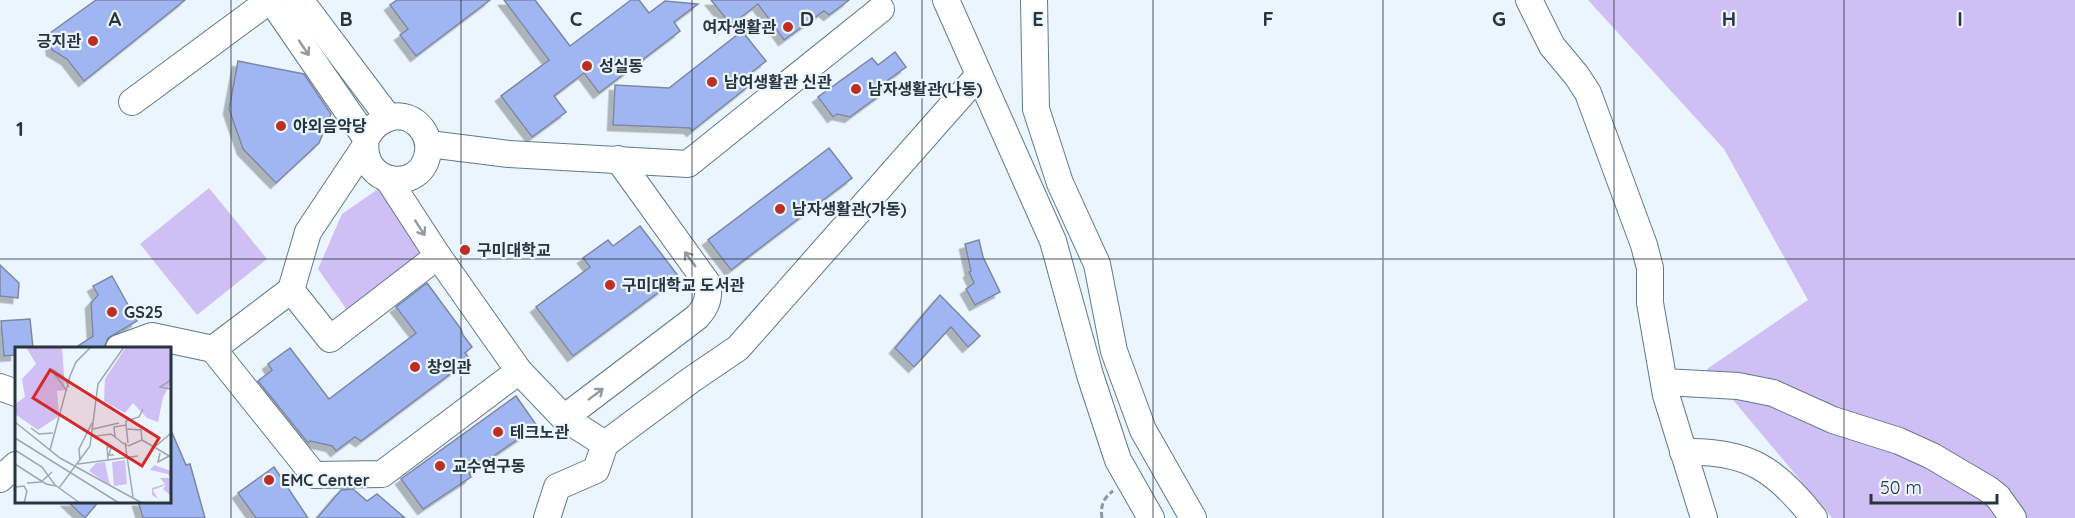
<svg xmlns="http://www.w3.org/2000/svg" width="2075" height="518" viewBox="0 0 2075 518" font-family="Quicksand,'Noto Sans KR',sans-serif">
	<style>
		.green { fill: #d0bff5 }
		.building { fill: #a0b6f3; stroke: #7d87a2; stroke-width: 1.5; filter: url(#shadow) }
		.lines { fill: none; stroke-linecap: round; stroke-linejoin: round }
		.minor-casing { stroke: #5f7a8c; stroke-width: 28 }
		.path { stroke: #8c979f; stroke-width: 3; stroke-dasharray: 6 3; stroke-linecap: butt }
		.minor { stroke: #fff; stroke-width: 26 }
		.oneway { stroke: #949a9e }
		.grid { fill: none; stroke: #29353c; stroke-width: 1.5; stroke-opacity: 0.55 }
		.poi-dot { fill: #bd2f23; stroke: #eaf5fd; stroke-width: 2 }
		.labels { text-anchor: middle; stroke-width: 4.5; stroke-linejoin: round; paint-order: stroke }
		.poi-label { font-size: 16px; font-weight: bold; fill: #29353c; stroke: #eaf5fd; text-anchor: start }
		.inset-road { fill: none; stroke: #9da8b0; stroke-width: 1.5 }
		.view { fill: #d62828; fill-opacity: 0.15; stroke: #d62828; stroke-width: 3 }
		.inset-edge { fill: none; stroke: #29353c; stroke-width: 3 }
		.grid-label { font-size: 20px; text-anchor: middle; font-weight: bold; fill: #29353c; stroke: #eaf5fd; stroke-width: 4.5; stroke-linejoin: round; paint-order: stroke }
	</style>
	<defs>
		<filter id="shadow"><feDropShadow dx="-5.5" dy="5.5" stdDeviation="0" flood-color="#0004"/></filter>
	</defs>
	<rect width="100%" height="100%" fill="#eaf5fd"/>
	<g class="green">
		<polygon points="1588,0 2075,0 2075,518 1832,518 1707,369 1808,300 1724,149"/>
		<polygon points="381,187 428,253 347,310 318,269 342,214"/>
		<polygon points="209,188 267,259 197,315 140,244"/>
	</g>
	<g class="building">
		<polygon points="96,0 185,0 84,81 67,59 52,50 50,33"/>
		<polygon points="397,0 490,0 416,56 400,35 408,29 390,5"/>
		<polygon points="504,0 535,0 570,46 631,0 639,0 649,13 665,1 698,4 674,22 680,31 599,93 584,73 554,96 566,112 532,137 501,96 549,60"/>
		<polygon points="711,0 849,0 829,15 824,11 784,40 758,4 731,25"/>
		<polygon points="742,31 766,61 744,78 750,85 692,131 690,128 613,125 615,85 669,88"/>
		<polygon points="895,52 906,67 880,86 884,92 850,117 837,114 833,117 818,97 872,58 878,65"/>
		<polygon points="238,61 304,74 331,114 319,143 276,183 243,149 229,109"/>
		<polygon points="829,148 852,178 731,270 708,240"/>
		<polygon points="640,226 679,277 573,356 536,307 590,267 583,258 608,240 613,246"/>
		<polygon points="979,240 983,257 1000,292 975,305 966,289 974,283 969,272 971,271 965,244"/>
		<polygon points="0,265 19,283 18,298 0,296"/>
		<polygon points="112,276 137,321 108,338 104,348 78,346 93,336 91,303 98,295 93,286"/>
		<polygon points="427,283 461,329 463,335 472,347 465,353 470,359 361,441 355,437 336,451 332,446 310,441 308,443 258,381 272,370 268,364 290,348 329,399 416,333 396,307"/>
		<polygon points="940,295 980,336 968,347 951,327 914,367 895,348"/>
		<polygon points="30,319 33,348 16,348 16,355 4,356 1,321"/>
		<polygon points="516,396 537,426 469,473 471,477 423,509 401,479"/>
		<polygon points="170,428 186,465 190,464 205,518 143,518 138,501 170,501"/>
		<polygon points="274,467 308,518 256,518 238,493"/>
		<polygon points="353,489 367,501 377,494 405,518 317,518 341,490"/>
		<polygon points="67,501 99,501 85,518"/>
	</g>
	<g class="lines">
		<g class="minor-casing">
			<g id="minor">
				<path d="M271 0 366 138C358 188 424 194 428 151 429 143 427 136 422 129 405 107 378 116 366 138"/>
				<polyline points="300,0 388,117"/>
				<polyline points="946,0 1053,241 1090,375 1118,460 1151,518"/>
				<polyline points="1034,0 1036,109 1060,183 1097,264 1114,351 1143,430 1193,518"/>
				<polyline points="1529,0 1552,46 1577,76 1588,93 1644,245 1650,268 1650,303 1666,395 1704,518"/>
				<polyline points="132,102 270,0"/>
				<polyline points="429,144 509,154 688,164 881,9"/>
				<polyline points="364,148 308,232 291,290 213,349 314,475 382,474 519,371"/>
				<path d="M388 179 438 256 519 371 564 418 697 317C707 306 709 299 708 284L618 159"/>
				<polyline points="291,290 330,339 438,256"/>
				<polyline points="119,348 152,336 213,349"/>
				<polyline points="1664,382 1738,386 1773,393 1833,420 1899,441 1932,456 1988,489 1998,497 2013,518"/>
				<polyline points="0,387 16,393"/>
				<polyline points="605,444 691,380 738,348 978,76"/>
				<path d="M1683 452C1747 450 1776 469 1814 518"/>
				<polyline points="0,479 16,465"/>
				<polyline points="547,518 557,487 596,470 605,444 564,418"/>
			</g>
		</g>
		<path class="path" d="M1102 518C1100 507 1103 498 1113 491"/>
		<use href="#minor" class="minor"/>
	</g>
	<defs><path id="oneway-shaft" d="M-6 0H5M1.5-3L5.5 0L1.5 3" fill="none" stroke-width="1.6" stroke-linecap="round" stroke-linejoin="round" transform="scale(1.5)"/></defs>
	<g class="oneway">
		<use href="#oneway-shaft" transform="translate(304 48) rotate(56)"/>
		<use href="#oneway-shaft" transform="translate(420 228) rotate(57)"/>
		<use href="#oneway-shaft" transform="translate(690 259) rotate(-126)"/>
		<use href="#oneway-shaft" transform="translate(596 394) rotate(-37)"/>
	</g>
	<path class="grid" d="M231 0V518M461 0V518M692 0V518M922 0V518M1153 0V518M1383 0V518M1614 0V518M1844 0V518M0 259H2075"/>
	<g class="poi-dot">
		<circle cx="788" cy="27" r="6"/>
		<circle cx="93" cy="41" r="6"/>
		<circle cx="587" cy="66" r="6"/>
		<circle cx="712" cy="82" r="6"/>
		<circle cx="856" cy="89" r="6"/>
		<circle cx="281" cy="126" r="6"/>
		<circle cx="780" cy="209" r="6"/>
		<circle cx="465" cy="250" r="6"/>
		<circle cx="610" cy="285" r="6"/>
		<circle cx="112" cy="312" r="6"/>
		<circle cx="415" cy="367" r="6"/>
		<circle cx="498" cy="432" r="6"/>
		<circle cx="440" cy="466" r="6"/>
		<circle cx="269" cy="480" r="6"/>
	</g>
	<g class="labels">
		<g class="poi-label">
			<text x="776" y="33" text-anchor="end">여자생활관</text>
			<text x="81" y="47" text-anchor="end">긍지관</text>
			<text x="599" y="72">성실동</text>
			<text x="724" y="88">남여생활관 신관</text>
			<text x="868" y="95">남자생활관(나동)</text>
			<text x="293" y="132">야외음악당</text>
			<text x="792" y="215">남자생활관(가동)</text>
			<text x="477" y="256">구미대학교</text>
			<text x="622" y="291">구미대학교 도서관</text>
			<text x="124" y="318">GS25</text>
			<text x="427" y="373">창의관</text>
			<text x="510" y="438">테크노관</text>
			<text x="452" y="472">교수연구동</text>
			<text x="281" y="486">EMC Center</text>
		</g>
	</g>
	<g transform="translate(15 347)">
		<rect width="156" height="156" fill="#eaf5fd"/>
		<path d="M11 0H47L50 43 42 44 44 69 23 83 0 67V57L10 50 7 32 21 17ZM111 0H156V36L148 50 143 75 132 71 118 56 110 66 89 54 90 32ZM110 113 112 137 99 139 97 115ZM90 115 94 135 96 139 74 124 81 116ZM139 118 156 124V149L148 142 151 138 138 143 143 152 137 148V141L150 137 145 131H155L153 127 135 123Z" fill="#d0bff5"/>
		<path class="inset-road" d="M35 21 48 29 54 40M38 25 52 44M156 33 145 40 156 42M0 75 45 111 127 156M111 78V74L124 70 128 62M16 81 24 87 38 86M78 82 104 76M112 82 126 83 127 93 113 99M81 89 96 87 109 97M100 90 99 80 111 78 113 96M0 91 104 156M127 93 156 110M112 99 110 96 118 150M141 99 156 86M0 103 27 120 40 138 65 156M35 103 55 29 61 15 76 0M145 106 143 115 154 109M93 112 92 100H96L94 108H99M65 114 64 102 77 76M0 117 31 137 41 139M63 117 123 109M12 136 26 135 37 125M0 140 9 139 12 144 9 156M44 141 75 99 83 37 109 0"/>
		<path class="view" d="M35 23 144 91 127 119 18 51Z"/>
		<rect width="156" height="156" class="inset-edge"/>
	</g>
	<g class="grid-label">
		<text x="115" y="26">A</text>
		<text x="346" y="26">B</text>
		<text x="576" y="26">C</text>
		<text x="807" y="26">D</text>
		<text x="1038" y="26">E</text>
		<text x="1268" y="26">F</text>
		<text x="1499" y="26">G</text>
		<text x="1729" y="26">H</text>
		<text x="1960" y="26">I</text>
		<text x="20" y="136">1</text>
	</g>
	<path d="M1871 494v9h126v-9" fill="none" stroke="#29353c" stroke-width="3"/>
	<text x="1880" y="494" font-size="18" fill="#29353c" stroke="#eaf5fd" stroke-width="4.5" paint-order="stroke">50 m</text>
</svg>
